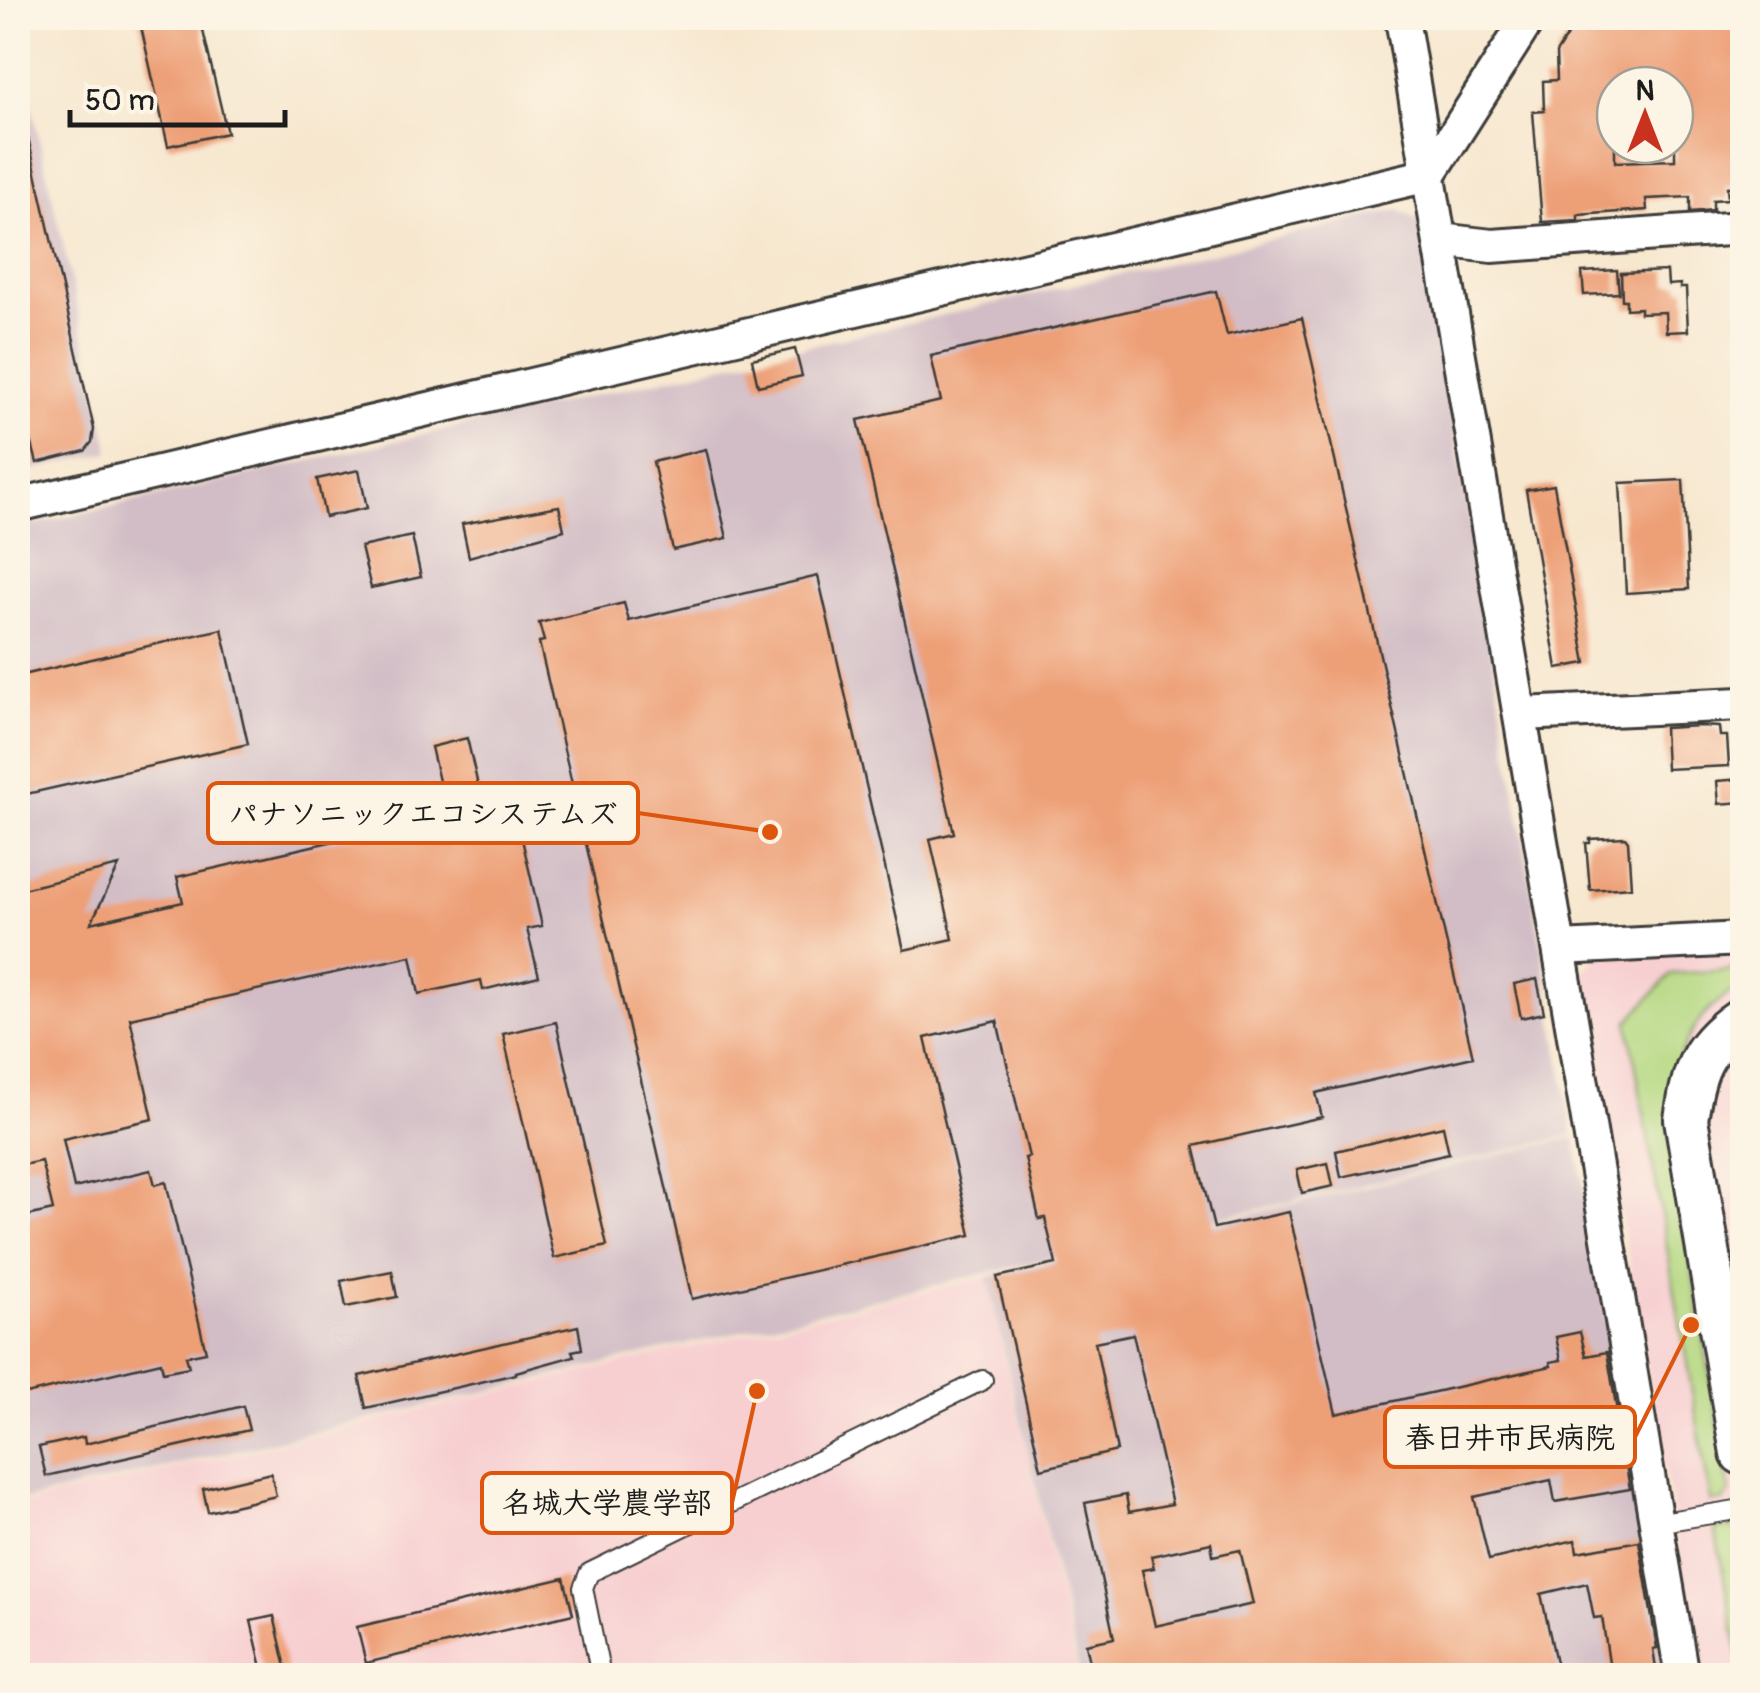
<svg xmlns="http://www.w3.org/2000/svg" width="1760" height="1693" viewBox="0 0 1760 1693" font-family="Pangolin,'Klee One',sans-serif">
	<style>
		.built { fill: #f7cfd1 }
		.industrial { fill: #d2bdc6 }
		.green { fill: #b3d780; stroke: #687a4e; stroke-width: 2.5 }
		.building { fill: #ed9f76; fill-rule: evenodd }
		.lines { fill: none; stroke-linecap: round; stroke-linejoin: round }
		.service-casing { stroke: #3d3a37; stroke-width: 22 }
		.minor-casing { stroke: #3d3a37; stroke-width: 38 }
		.tertiary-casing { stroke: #3d3a37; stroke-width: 48 }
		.service { stroke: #fff; stroke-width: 18 }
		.minor { stroke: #fff; stroke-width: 32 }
		.tertiary { stroke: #fff; stroke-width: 42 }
		.leader { fill: none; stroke: #de560d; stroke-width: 4 }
		.callout-dot { fill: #de560d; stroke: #fcf5e5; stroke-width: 4 }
		.callout { fill: #fcf5e5; stroke: #de560d; stroke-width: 4 }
		.callout-label { font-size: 30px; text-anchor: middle; font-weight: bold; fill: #1c1c1c }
	</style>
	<rect width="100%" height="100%" fill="#fcf5e5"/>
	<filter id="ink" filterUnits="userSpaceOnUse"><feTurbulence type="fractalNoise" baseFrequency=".01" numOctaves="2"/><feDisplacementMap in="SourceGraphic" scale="20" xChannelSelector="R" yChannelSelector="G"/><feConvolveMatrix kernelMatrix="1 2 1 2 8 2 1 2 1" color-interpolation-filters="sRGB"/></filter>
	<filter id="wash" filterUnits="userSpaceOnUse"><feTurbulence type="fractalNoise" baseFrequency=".0048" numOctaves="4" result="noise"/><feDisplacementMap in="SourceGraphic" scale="40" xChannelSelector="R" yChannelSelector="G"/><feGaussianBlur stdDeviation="2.25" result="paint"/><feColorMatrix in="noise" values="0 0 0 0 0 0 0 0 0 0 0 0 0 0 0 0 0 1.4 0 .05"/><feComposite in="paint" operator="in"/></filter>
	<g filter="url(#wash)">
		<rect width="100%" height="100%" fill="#f7e7cf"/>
		<g class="built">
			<polygon points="1742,947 1742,1675 1700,1675 1580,975 1598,956"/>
			<polygon points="986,1277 1078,1675 18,1675 18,1505"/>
		</g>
		<g class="industrial">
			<polygon points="18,46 110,452 18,473"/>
			<polygon points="1399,210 1419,221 1573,1135 18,1502 18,528"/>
			<polygon points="1575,1137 1666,1675 1080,1675 987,1277"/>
		</g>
		<g class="green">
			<path d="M1742 969V986C1679 1020 1672 1073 1669 1137L1730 1492 1723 1501 1711 1502 1628 1022 1671 974Z"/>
			<polygon points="1731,1527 1738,1531 1742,1557 1742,1675 1715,1529"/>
		</g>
		<g id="blocks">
			<g class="building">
				<polygon points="139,18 200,18 227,133 168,146"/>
				<path d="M1578 18H1742V186L1727 187 1728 199 1713 200V210L1690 212V197L1646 199 1647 210 1578 215V220L1542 222 1533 112 1544 111 1543 81 1557 80 1556 53ZM1615 85H1675V160L1615 162Z"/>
				<polygon points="27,133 94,429 92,442 85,451 37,463 18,390 18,135"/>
				<polygon points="1617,270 1619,293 1584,295 1582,272"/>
				<polygon points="1667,271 1668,285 1680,284 1680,288 1686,288 1688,331 1666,332 1665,312 1640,313 1640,308 1626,309 1626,300 1622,300 1621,273"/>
				<path d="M1216 291 1227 335 1302 318 1473 1057 1316 1093 1322 1117 1194 1146 1214 1228 1289 1212 1336 1414 1551 1366 1550 1362 1561 1360 1556 1337 1580 1332 1586 1356 1607 1352 1630 1489 1555 1502 1551 1480 1474 1497 1489 1560 1575 1540 1577 1552 1639 1541 1657 1648 1653 1649 1657 1676H1611L1602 1617 1594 1618 1587 1583 1541 1594 1559 1676H1093L1086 1644 1114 1638 1085 1503 1126 1495 1129 1512 1172 1504 1133 1334 1095 1342 1117 1451 1041 1469 997 1277 1056 1264 1045 1218 1039 1219 1025 1158 1029 1157 997 1021 925 1038 971 1235 692 1299 539 642 544 641 539 623 624 603 629 621 818 576 904 950 953 939 930 839 954 833 858 420 941 401 931 356ZM1211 1543 1213 1556 1240 1550 1253 1604 1155 1626 1142 1570 1154 1568 1151 1556Z"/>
				<polygon points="795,349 802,376 758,386 752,359"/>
				<polygon points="706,449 727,538 673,550 653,462"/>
				<polygon points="359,470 367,508 325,517 317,479"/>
				<polygon points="1683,480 1689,589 1626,593 1620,483"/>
				<polygon points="1554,485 1586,663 1557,668 1526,490"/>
				<polygon points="559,506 564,530 469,557 462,524"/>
				<polygon points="412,536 421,577 371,588 361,547"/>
				<polygon points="222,629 248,744 18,796 18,676"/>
				<polygon points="1700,726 1719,727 1720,736 1727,736 1729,766 1666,769 1664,728"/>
				<polygon points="467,738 483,807 513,800 542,926 527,929 539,976 483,990 481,980 419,994 411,956 130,1018 153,1119 63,1139 74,1188 151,1170 155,1185 166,1182 206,1352 186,1356 189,1367 163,1372 161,1362 18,1396 18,1218 53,1210 41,1161 18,1166 18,890 119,866 91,923 183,902 177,877 447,815 431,747"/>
				<polygon points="1742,779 1742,802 1719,804 1717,781"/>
				<polygon points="1625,837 1628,841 1631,887 1590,890 1586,843 1590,843 1590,839"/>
				<polygon points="1537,979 1544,1013 1521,1018 1514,984"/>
				<polygon points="556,1022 607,1246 554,1258 503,1034"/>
				<polygon points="1443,1126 1449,1153 1341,1177 1336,1151"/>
				<polygon points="1328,1163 1333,1186 1302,1193 1297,1170"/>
				<polygon points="392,1271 397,1297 346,1307 341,1281"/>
				<polygon points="578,1326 582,1349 572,1351 574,1356 516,1372 516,1374 366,1408 359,1376"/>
				<polygon points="243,1406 249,1430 46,1476 39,1447 84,1437 85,1444"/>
				<polygon points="271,1473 276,1496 208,1512 203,1489"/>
				<polygon points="564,1578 573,1614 366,1663 357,1627"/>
				<polygon points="274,1616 288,1676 264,1676 251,1621"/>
			</g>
		</g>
	</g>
	<g filter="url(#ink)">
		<use href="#blocks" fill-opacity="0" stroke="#3d3a37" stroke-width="2.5"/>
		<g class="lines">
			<g class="service-casing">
				<g id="service">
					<polyline points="1656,1523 1742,1509"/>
					<polyline points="601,1676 583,1588 589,1573 983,1380"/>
				</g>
			</g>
			<g class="minor-casing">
				<g id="minor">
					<polyline points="1402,18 1682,1676"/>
					<polyline points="1440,240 1492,246 1742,228"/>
					<polyline points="18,505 1429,175 1529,18"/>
					<polyline points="1521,714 1742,704"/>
					<polyline points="1560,948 1742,939"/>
				</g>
			</g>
			<g class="tertiary-casing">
				<path id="tertiary" d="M1742 1019C1699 1048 1694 1071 1686 1119L1742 1453"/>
			</g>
			<use href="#service" class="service"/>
			<use href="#minor" class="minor"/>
			<use href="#tertiary" class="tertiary"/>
		</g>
	</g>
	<path class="leader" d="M770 832L638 813M1691 1325L1635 1437M757 1391L732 1503"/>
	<g class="callout-dot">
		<circle cx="770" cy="832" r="10"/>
		<circle cx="1691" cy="1325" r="10"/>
		<circle cx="757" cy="1391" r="10"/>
	</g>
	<g class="callout">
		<rect x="208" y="783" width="430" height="60" rx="10"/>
		<rect x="1385" y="1407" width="250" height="60" rx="10"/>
		<rect x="482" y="1473" width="250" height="60" rx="10"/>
	</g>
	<g class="callout-label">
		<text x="423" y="824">パナソニックエコシステムズ</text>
		<text x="1510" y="1448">春日井市民病院</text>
		<text x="607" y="1513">名城大学農学部</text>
	</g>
	<rect width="1760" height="1693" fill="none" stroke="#fcf5e5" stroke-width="60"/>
	<g transform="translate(1645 115)"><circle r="48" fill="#fcf5e5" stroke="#a29e95" stroke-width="2.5"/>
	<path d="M0-8L18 38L0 25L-18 38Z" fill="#c8321e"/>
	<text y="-15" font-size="28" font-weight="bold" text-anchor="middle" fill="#1c1c1c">N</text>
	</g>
	<path d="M70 110v15h215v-15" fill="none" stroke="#1c1c1c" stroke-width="5"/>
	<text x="85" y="110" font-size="30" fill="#1c1c1c" stroke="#fcf5e5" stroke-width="8" paint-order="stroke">50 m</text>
</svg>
